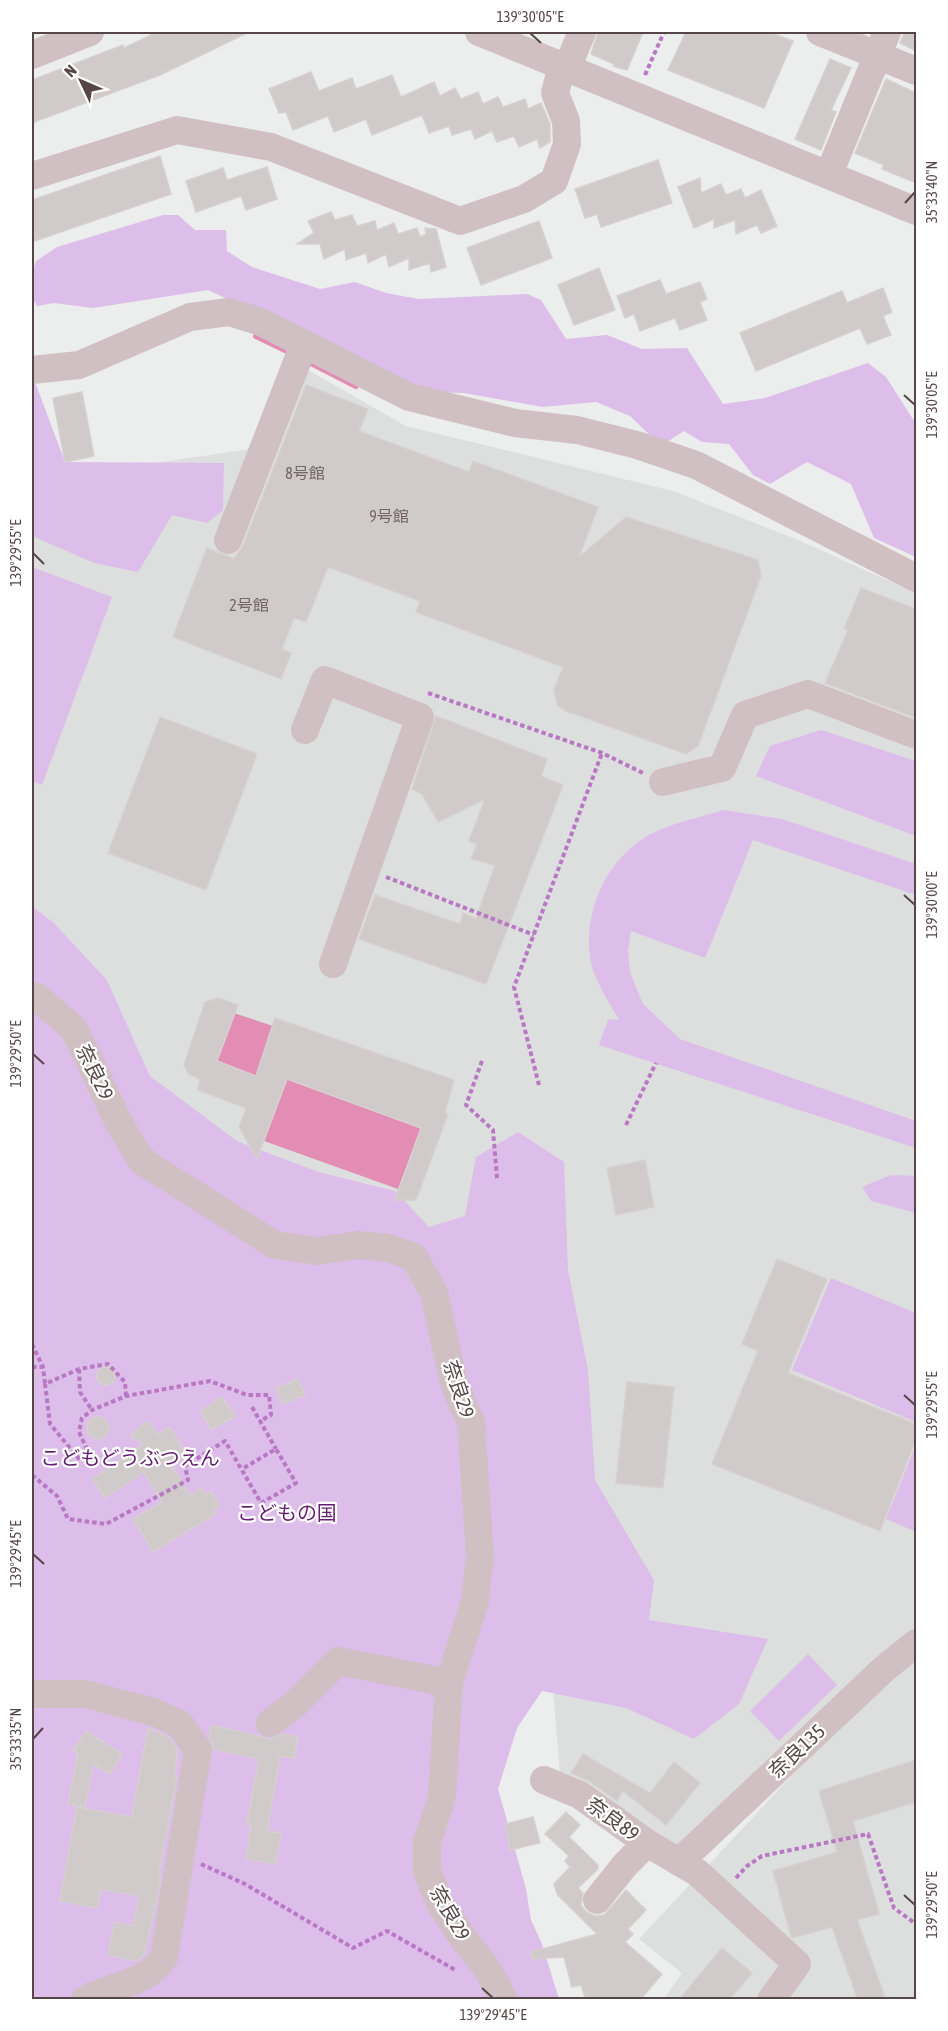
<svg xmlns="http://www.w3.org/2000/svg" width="948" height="2031" viewBox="0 0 948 2031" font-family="'Asap Condensed','Noto Sans JP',sans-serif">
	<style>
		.education { fill: #dddfde }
		.green { fill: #ddbde9 }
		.water { fill: #e38db4 }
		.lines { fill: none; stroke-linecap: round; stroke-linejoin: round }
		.stream { stroke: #e38db4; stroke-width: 6 }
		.building { fill: #d0caca; stroke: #d7d0d0; stroke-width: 1.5 }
		.path { stroke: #b878c4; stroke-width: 4; stroke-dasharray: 4.5 3; stroke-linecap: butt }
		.minor { stroke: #d0c0c3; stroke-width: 28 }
		.ticks { fill: none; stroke: #574649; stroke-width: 2 }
		.labels { text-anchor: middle; stroke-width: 4.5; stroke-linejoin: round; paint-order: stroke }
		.number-label { font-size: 16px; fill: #756769 }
		.street-label { font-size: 20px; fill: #574649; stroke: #fff }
		.park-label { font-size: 20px; fill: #631e71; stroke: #fff }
		.neatline { fill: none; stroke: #574649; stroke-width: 2 }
		.ticks-label { font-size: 15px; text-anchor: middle; fill: #574649 }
	</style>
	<rect width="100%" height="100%" fill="#eceeed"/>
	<g class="education">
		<polygon points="287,358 406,426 673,491 796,539 916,593 916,1626 680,1846 665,1847 560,1773 541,1548 395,1191 319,1172 237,1141 150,1076 107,980 54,923 32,906 32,429 40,484 107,470 250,449"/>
		<polygon points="916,1654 916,1999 664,1999 682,1973 639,1939 886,1675"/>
	</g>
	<g class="green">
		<path d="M163 215H178L195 230H226L227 251 252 267 320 289 355 282 386 293 419 299 527 294 541 300 566 339 607 335 642 349 687 348 723 404 765 398 868 363 886 377 916 424V557L874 538 851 484 807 462 770 484 753 475 729 444 702 442 684 431 661 446 630 416 596 402 543 407 464 393 428 392 208 290 93 308 54 303 37 306C28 291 31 277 36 261L57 247Z"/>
		<polygon points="35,382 65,462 224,463 223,510 207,523 172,515 138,572 94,563 32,536 32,383"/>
		<polygon points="32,567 112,597 42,785 32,781"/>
		<polygon points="821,730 916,761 916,836 756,776 770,746"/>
		<path d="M724 810 782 819 916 864V895L753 840 705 958 631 931 628 951 630 972 643 1004 680 1039 916 1121V1148L599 1045 608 1019 619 1020C609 1002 596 983 591 963 581 913 608 854 655 832 676 822 701 817 724 810Z"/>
		<polygon points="32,906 54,923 107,980 150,1076 237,1141 319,1172 395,1191 429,1227 465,1216 476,1157 518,1132 564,1162 568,1270 588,1370 595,1480 654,1580 649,1620 768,1639 739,1704 694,1739 626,1708 542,1691 517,1728 498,1789 526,1889 531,1920 542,1944 559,1999 32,1999"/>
		<polygon points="891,1175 916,1176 916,1213 871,1201 862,1187"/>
		<polygon points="831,1278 916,1313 916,1422 792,1370"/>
		<polygon points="916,1445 916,1532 886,1519"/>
		<polygon points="808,1654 837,1685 779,1741 750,1711"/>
	</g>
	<g class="water">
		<polygon points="219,1008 273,1026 256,1076 202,1055"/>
		<polygon points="287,1079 421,1128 398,1189 264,1141"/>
	</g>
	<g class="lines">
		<g class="stream">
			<polyline points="256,336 287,351"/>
			<polyline points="311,363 356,386"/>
		</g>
	</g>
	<g class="building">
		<polygon points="157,32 249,32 160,75 32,123 32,80 123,45 124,48"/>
		<polygon points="598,32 643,32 627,70 613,66 614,64 591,54"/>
		<polygon points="686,32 768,32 793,41 764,108 668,70"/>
		<polygon points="905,32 916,32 916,51 900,43"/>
		<polygon points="830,59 851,68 831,110 836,112 821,150 795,139"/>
		<polygon points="311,72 319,91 352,78 356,89 392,75 401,97 434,82 440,96 455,88 461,99 478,92 483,104 498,97 503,107 525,99 528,109 541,103 550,124 550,142 540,148 537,139 519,147 514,136 497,142 492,131 475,139 471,129 452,135 449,126 429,133 422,115 372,135 366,119 334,132 328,116 293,130 286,112 279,113 269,89"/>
		<polygon points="886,79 916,93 916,183 882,169 884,165 855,153"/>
		<polygon points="160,156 171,194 32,242 32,200"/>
		<polygon points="658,160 672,203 601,227 597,214 585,218 575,189"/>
		<polygon points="267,167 277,199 246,210 241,196 196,212 186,181 223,168 227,180"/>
		<polygon points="700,178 701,193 721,184 726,195 741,189 745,198 761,190 777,226 761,233 757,225 736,234 735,220 714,228 714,219 694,228 678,187"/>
		<polygon points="331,212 335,220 352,215 357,226 375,221 377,230 394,223 398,234 417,228 420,237 426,234 425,228 436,229 446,267 431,272 430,263 409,270 409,258 389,267 386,254 368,263 366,253 346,260 345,249 324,259 320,244 297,244 314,233 308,221"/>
		<polygon points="539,221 552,258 481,285 467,248"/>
		<polygon points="599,268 615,310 574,325 558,285"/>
		<polygon points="660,280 666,294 700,282 707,299 700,302 707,320 680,330 675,318 640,331 634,314 625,318 617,296"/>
		<polygon points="883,288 892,312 883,316 891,335 867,344 860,328 756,371 740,333 842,291 847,303"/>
		<polygon points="306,385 368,409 359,431 469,472 473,461 598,507 579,557 626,517 758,560 761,576 698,746 686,754 566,711 558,706 554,690 563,667 416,612 420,601 328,567 306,622 294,618 282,649 291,653 281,679 173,637 207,548 234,559 243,546"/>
		<polygon points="82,392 94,456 65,462 53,398"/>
		<polygon points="861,588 916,609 916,718 825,683 848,630 844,629"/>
		<polygon points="436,716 547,759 541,776 563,785 486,984 359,939 375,895 460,924 463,913 476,919 495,865 471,859 477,844 469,841 485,799 438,822 422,794 412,789"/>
		<polygon points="160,717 257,754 206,890 108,853"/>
		<polygon points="218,998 238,1005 217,1061 256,1076 275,1018 454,1080 445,1112 448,1114 416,1200 395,1200 421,1128 287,1079 257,1159 239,1127 246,1108 198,1090 200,1079 188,1074 184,1065 205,1002"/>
		<polygon points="645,1160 654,1207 616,1215 607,1168"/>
		<polygon points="777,1259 827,1279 788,1373 916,1424 916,1439 880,1531 712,1464 758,1351 742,1344"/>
		<circle cx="106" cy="1376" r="9"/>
		<polygon points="298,1379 305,1395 283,1404 276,1388"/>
		<polygon points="627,1382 674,1387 663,1488 616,1483"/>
		<polygon points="222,1397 235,1416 212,1430 200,1412"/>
		<circle cx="98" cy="1428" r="11"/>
		<polygon points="147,1421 158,1434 170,1427 187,1456 171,1465 190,1496 202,1488 205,1495 211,1491 220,1506 213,1510 216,1514 153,1552 133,1519 162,1502 144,1472 105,1498 92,1479 143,1445 131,1435"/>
		<polygon points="212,1725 271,1739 282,1734 298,1737 294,1758 280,1756 267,1831 281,1833 276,1864 246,1859 251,1825 247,1825 259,1759 214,1749 209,1737"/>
		<polygon points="148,1728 169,1737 178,1750 174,1777 177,1777 159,1874 161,1874 157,1899 144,1955 136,1961 108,1955 115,1922 133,1926 139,1896 101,1889 97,1908 60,1901 77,1807 132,1817"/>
		<polygon points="86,1731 122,1754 110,1774 93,1764 85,1807 68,1804 78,1754 73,1751"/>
		<polygon points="583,1754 650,1793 674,1762 700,1783 666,1825 623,1791 617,1801 589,1781 571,1773"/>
		<polygon points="916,1760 916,1802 853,1821 879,1914 857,1920 886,2000 858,2000 832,1927 793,1938 791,1936 773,1871 837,1852 819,1791"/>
		<polygon points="566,1812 580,1825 569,1837 598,1865 598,1869 578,1888 583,1893 581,1905 586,1912 595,1916 604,1915 626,1890 646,1910 628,1929 633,1934 625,1942 662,1974 640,2000 586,2000 581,1985 572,1987 564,1957 532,1959 531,1952 597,1934 557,1894 554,1884 570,1867 565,1861 569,1856 545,1834"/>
		<polygon points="533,1817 540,1843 510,1850 505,1824"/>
		<polygon points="722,1948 752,1973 729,2000 679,2000"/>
	</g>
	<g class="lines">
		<g class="path">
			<polyline points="645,75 664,32"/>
			<polyline points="428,693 602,753 643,773"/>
			<polyline points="386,877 534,935"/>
			<polyline points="482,1061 466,1105 493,1130 497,1178"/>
			<polyline points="539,1085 514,987 602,753"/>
			<polyline points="626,1125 656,1063"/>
			<polyline points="32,1344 43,1367 45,1384"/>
			<polyline points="32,1367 43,1367"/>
			<polyline points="79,1369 80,1392 92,1410"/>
			<polyline points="126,1396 125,1382 108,1364 79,1369 45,1384 50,1424 80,1460 90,1456 79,1432 82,1418 92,1410 126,1396 210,1381 247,1395 269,1395 271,1415 260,1421"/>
			<polyline points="252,1407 276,1449"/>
			<polyline points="32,1445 32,1446"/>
			<polyline points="32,1475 57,1496 68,1519 106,1524 188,1480 185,1466 225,1441 261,1503 296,1483 276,1449 242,1469"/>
			<polyline points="201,1864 245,1884 353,1948 387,1931 457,1971"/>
			<polyline points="736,1878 747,1866 762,1856 868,1834 894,1908 916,1924"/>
		</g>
		<g class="minor">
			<polyline points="479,32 916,211"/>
			<polyline points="820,32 916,71"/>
			<polyline points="32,55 90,32"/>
			<polyline points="567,68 582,32"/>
			<polyline points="829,174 887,32"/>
			<polyline points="32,176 177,130 271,147 460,221 524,199 554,181 567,144 566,121 555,93 562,65"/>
			<polyline points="32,370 79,365 190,317 229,312 261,322 409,397 515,423 577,430 637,445 696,465 916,578"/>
			<polyline points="228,540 304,344"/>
			<polyline points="305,730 325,680 420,717 333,964"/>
			<polyline points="663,782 722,768 745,715 808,694 916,735"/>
			<polyline points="32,996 37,997 74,1029 120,1125 142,1161 275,1245 317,1251 358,1245 388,1248 414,1257 434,1293 454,1383 471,1423 480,1556 475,1601 449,1683 442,1797 427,1842 427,1871 440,1903 463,1938 486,1967 504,2000"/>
			<path d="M32 1694H85L153 1712 180 1724 198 1750 164 1957C148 1984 111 1985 85 2000"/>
			<polyline points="270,1723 294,1705 338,1661 449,1683"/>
			<polyline points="544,1780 580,1795 647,1843 698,1873 797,1964 771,2000"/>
			<polyline points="679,1862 884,1669 916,1643"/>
			<polyline points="597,1900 625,1865 647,1843"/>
		</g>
	</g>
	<path class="ticks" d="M530 33 541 43M905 203 915 192M904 395 915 405M33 553 44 564M904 895 915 905M33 1054 44 1064M904 1395 915 1405M33 1554 44 1564M33 1739 43 1728M904 1895 915 1905M482 1988 493 1998"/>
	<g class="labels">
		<g class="number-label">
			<text x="305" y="479">8号館</text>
			<text x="389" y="522">9号館</text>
			<text x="249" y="611">2号館</text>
		</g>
		<g class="street-label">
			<text transform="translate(95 1072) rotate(64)" y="7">奈良29</text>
			<text transform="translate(459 1389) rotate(72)" y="7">奈良29</text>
			<text transform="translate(797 1751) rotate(-43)" y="7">奈良135</text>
			<text transform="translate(613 1819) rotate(36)" y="7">奈良89</text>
			<text transform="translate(450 1913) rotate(60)" y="7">奈良29</text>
		</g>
		<g class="park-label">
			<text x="130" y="1465">こどもどうぶつえん</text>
			<text x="287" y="1520">こどもの国</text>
		</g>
	</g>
	<rect width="948" height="2031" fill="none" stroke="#ffffff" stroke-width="66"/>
	<g transform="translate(81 81) rotate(314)" stroke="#ffffff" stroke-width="4.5" paint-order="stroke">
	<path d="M0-4.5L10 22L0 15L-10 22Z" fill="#574649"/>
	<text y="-9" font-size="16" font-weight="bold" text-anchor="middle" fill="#574649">N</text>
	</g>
	<rect x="33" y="33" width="882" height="1965" class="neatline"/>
	<g class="ticks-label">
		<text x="530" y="22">139°30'05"E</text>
		<text transform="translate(932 192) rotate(-90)" y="5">35°33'40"N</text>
		<text transform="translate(932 405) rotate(-90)" y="5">139°30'05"E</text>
		<text transform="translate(16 553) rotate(-90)" y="5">139°29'55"E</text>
		<text transform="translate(932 905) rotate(-90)" y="5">139°30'00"E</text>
		<text transform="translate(16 1054) rotate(-90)" y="5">139°29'50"E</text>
		<text transform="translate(932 1405) rotate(-90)" y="5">139°29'55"E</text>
		<text transform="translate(16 1554) rotate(-90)" y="5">139°29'45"E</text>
		<text transform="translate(16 1739) rotate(-90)" y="5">35°33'35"N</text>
		<text transform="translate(932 1905) rotate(-90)" y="5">139°29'50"E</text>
		<text x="493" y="2020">139°29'45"E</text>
	</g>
</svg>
